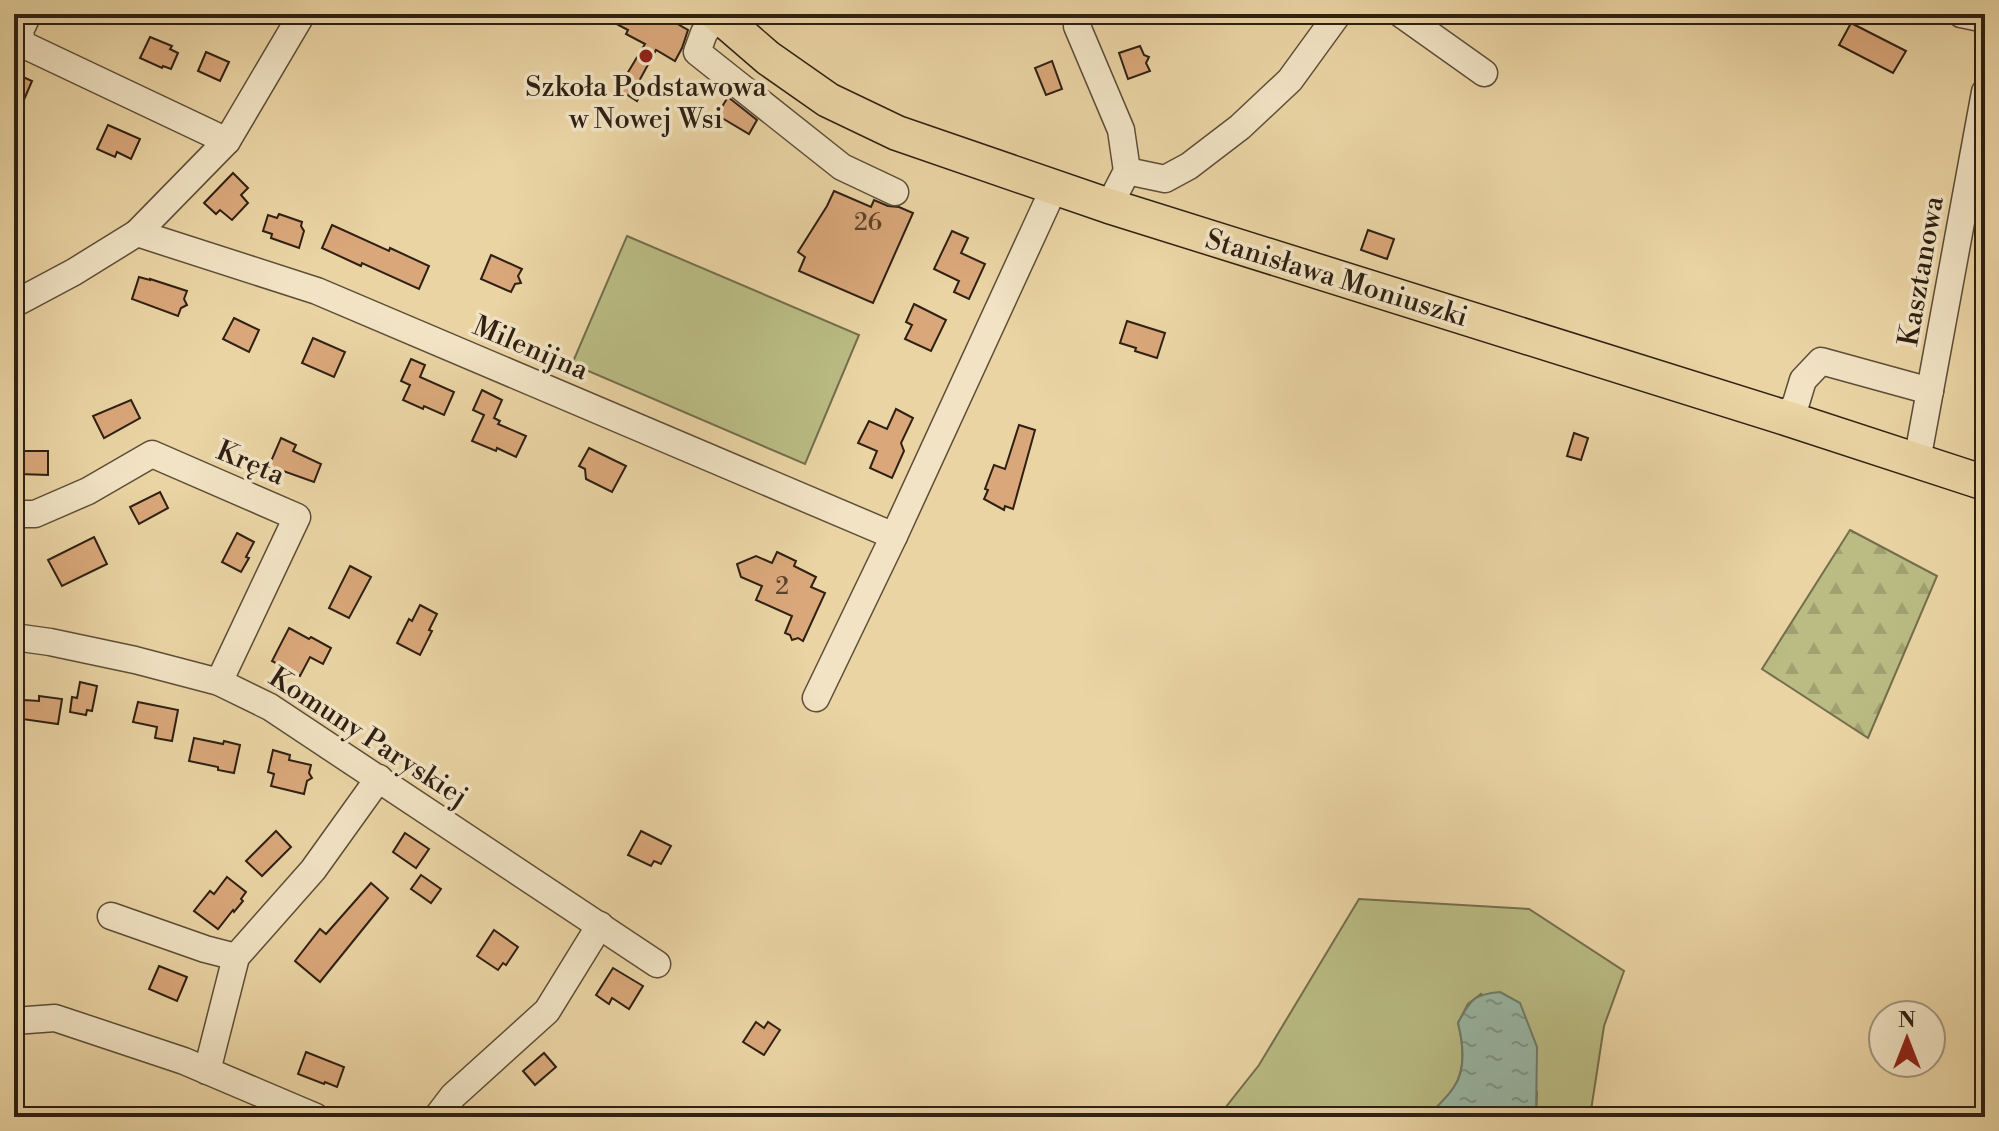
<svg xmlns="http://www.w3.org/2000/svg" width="1999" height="1131" viewBox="0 0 1999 1131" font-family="'Libre Bodoni',serif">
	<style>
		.green { fill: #babc84; stroke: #746e4c; stroke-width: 2 }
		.forest { fill: url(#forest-firs); stroke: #746e4c; stroke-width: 2 }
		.water { fill: url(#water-ripples); stroke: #6e7b6b; stroke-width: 2 }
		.building { fill: #d9a77a; stroke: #2e2013; stroke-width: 2 }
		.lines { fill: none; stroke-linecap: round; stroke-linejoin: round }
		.minor-casing { stroke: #5d4d37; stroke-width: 29 }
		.major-casing { stroke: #2e2013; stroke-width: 37 }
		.minor { stroke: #f1e3c4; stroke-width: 26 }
		.major { stroke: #ead4a4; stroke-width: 34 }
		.poi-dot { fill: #8f2418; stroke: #f1e3c4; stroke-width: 3 }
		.labels { text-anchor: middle; stroke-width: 7; stroke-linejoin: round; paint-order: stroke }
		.number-label { font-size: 24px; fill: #59422d }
		.poi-label { font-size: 28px; fill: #2e2013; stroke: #f1e3c4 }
		.street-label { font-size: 28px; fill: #2e2013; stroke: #f1e3c4 }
	</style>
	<defs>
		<pattern id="forest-firs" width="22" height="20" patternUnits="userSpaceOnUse" patternTransform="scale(2)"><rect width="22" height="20" fill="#babc84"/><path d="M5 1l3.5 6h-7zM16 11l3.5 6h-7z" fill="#a0a171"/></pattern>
		<pattern id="water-ripples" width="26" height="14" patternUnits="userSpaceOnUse" patternTransform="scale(2)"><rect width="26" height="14" fill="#98b8a6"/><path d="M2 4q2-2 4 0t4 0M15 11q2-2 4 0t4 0" fill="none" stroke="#7c9586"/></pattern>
	</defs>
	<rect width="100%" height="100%" fill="#ead4a4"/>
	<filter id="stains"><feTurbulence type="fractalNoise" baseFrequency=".0025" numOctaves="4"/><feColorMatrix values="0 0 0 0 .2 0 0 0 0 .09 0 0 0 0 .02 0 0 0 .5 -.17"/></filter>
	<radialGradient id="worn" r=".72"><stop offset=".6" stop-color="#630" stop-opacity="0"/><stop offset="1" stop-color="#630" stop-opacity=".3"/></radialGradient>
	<g class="green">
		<polygon points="627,236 859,335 805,464 572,364"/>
		<path d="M1359 899 1529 909 1624 971 1604 1026 1590 1117H1536L1537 1092 1481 994 1468 1004 1458 1023C1463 1043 1466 1069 1454 1087 1447 1098 1436 1108 1427 1117H1218L1259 1065Z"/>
	</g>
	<polygon class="forest" points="1850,530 1937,576 1868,738 1762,669"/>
	<path class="water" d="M1500 992 1520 1003 1537 1047 1536 1117H1427C1436 1107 1447 1098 1454 1087 1467 1069 1463 1043 1458 1023 1470 1000 1474 994 1500 992Z"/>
	<g class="building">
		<polygon points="598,14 660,14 688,30 682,48 675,61 656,50 638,83 644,88 637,101 618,89 645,44 626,34 628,30"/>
		<polygon points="1851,23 1906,51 1893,73 1839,45"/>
		<polygon points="150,37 172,46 170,49 178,53 171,69 163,66 162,68 140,58"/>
		<polygon points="1140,46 1144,55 1149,57 1146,63 1150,71 1128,79 1119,53"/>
		<polygon points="206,52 229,62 220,81 198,71"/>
		<polygon points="1052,61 1062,89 1046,95 1035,68"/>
		<polygon points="14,73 32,81 14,123"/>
		<polygon points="728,97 757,120 749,134 717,115"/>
		<polygon points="108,125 140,139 131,159 117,152 115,157 97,149"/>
		<polygon points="233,173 248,188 241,195 248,203 232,220 220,210 216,214 204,203"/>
		<polygon points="834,191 871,207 874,200 888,206 899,207 913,213 873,303 799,271 805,257 798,252 827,206"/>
		<polygon points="279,214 302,222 301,226 304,231 299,248 271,238 272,234 263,231 268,215 277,218"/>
		<polygon points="332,225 389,251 390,248 429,266 419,289 362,263 361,266 322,248"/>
		<polygon points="1368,230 1394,239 1387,259 1361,250"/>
		<polygon points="952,231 968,238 961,253 985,264 969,299 954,292 959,281 934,269"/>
		<polygon points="491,255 522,269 518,276 521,283 515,284 511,292 481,279"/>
		<polygon points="139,277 150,280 150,279 187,291 184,299 187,305 181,308 178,316 132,299"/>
		<polygon points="914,304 946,320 931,351 905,339 912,325 906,322"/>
		<polygon points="234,318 259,330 249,352 223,339"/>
		<polygon points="1127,321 1165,333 1157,358 1135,351 1136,348 1120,343"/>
		<polygon points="313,338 345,352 334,377 302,363"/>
		<polygon points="411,359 425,365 420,377 454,392 444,415 424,406 423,409 403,400 410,385 401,381"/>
		<polygon points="482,390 502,400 494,418 500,421 498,424 526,436 516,457 497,448 496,451 472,441 484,415 473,410"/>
		<polygon points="131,400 140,418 104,438 93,416"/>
		<polygon points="896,409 913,418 901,443 904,451 892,478 870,468 877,451 858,443 869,421 887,429"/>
		<polygon points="1019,425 1035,430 1013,509 1005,506 1004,510 984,499 988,490 985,489 994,465 1005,469"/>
		<polygon points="1574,433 1588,438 1581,460 1567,456"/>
		<polygon points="281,438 296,445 293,451 321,464 314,482 269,466"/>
		<polygon points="589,448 626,466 612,492 586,479 585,469 579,466"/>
		<polygon points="19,451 48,451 48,475 19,474"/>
		<polygon points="160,492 168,508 139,524 130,507"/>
		<polygon points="237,533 254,542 246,557 249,558 241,572 222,562"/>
		<polygon points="94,537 107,564 62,586 48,560"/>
		<polygon points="777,552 796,561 794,566 816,577 811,587 825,593 803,641 798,638 792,640 790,635 785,633 792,616 756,600 762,586 741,577 737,564 756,556 772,563"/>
		<polygon points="350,566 371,577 349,618 329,608"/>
		<polygon points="420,605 437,614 429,630 432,631 420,655 397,643 409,619 412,621"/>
		<polygon points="289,628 309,639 311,637 331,648 323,664 310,657 300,676 272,661"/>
		<polygon points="80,682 97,686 92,711 87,710 86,715 70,712 72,697 77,698"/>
		<polygon points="39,696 62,699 58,724 22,719 24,700 39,701"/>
		<polygon points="138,702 178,710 172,741 155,738 157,727 133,722"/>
		<polygon points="194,738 223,744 224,741 240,745 234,773 218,770 218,767 189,761"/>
		<polygon points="273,750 290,755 289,760 311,765 309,773 312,778 307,781 304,794 271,786 274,774 268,772"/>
		<polygon points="276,831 291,847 262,876 246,861"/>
		<polygon points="641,831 671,846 661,864 654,861 651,866 628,855"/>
		<polygon points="405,833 429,849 416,868 393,852"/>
		<polygon points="421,875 441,889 431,903 411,889"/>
		<polygon points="227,877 246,892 241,899 243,901 234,912 233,910 218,929 194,911 210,891 214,894"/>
		<polygon points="371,883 388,898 320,982 295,961 320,929 326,934"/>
		<polygon points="494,930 518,947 506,965 503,963 498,970 477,956"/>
		<polygon points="159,966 187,977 177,1001 149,989"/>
		<polygon points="613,968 643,986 629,1009 612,998 609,1004 596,995"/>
		<polygon points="756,1022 764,1028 768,1022 780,1030 764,1055 743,1042"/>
		<polygon points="306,1052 344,1067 337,1087 325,1082 324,1084 298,1074"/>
		<polygon points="544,1053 556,1067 535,1085 523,1071"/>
	</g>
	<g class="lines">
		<g class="minor-casing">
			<g id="minor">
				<polyline points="28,14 20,31 22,44 227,141"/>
				<polyline points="1077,14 1077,26 1121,130 1127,171 1109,206"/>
				<polyline points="1401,14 1484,73"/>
				<polyline points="1961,14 1985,19"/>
				<polyline points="718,15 704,33 697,52 842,167 895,192"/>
				<polyline points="1127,171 1165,179 1189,166 1240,127 1290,80 1338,14"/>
				<polyline points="137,233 317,291 894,536"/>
				<polyline points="14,304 74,272 137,233 227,141 302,14"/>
				<polyline points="1786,418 1796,403 1803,380 1821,361 1930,391"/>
				<polyline points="1917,461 1985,92"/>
				<polyline points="14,514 35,514 88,491 152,454 297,517 219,682"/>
				<polyline points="14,637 50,642 135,660 219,682 270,707 657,964"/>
				<polyline points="816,698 894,536 1054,188"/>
				<polyline points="111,916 205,949 236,957"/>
				<polyline points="14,1021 55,1018 184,1061 316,1117"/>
				<polyline points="207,1071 236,957 313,870 379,778"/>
				<polyline points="437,1117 453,1096 547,1011 600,925"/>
			</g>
		</g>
		<g class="major-casing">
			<polyline id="major" points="717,14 768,58 828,100 897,133 1109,206 1786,418 1985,483"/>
		</g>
		<use href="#minor" class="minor"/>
		<use href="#major" class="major"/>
	</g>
	<circle class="poi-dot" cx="646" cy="56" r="8"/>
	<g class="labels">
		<g class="number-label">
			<text x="868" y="230">26</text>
			<text x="782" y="594">2</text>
		</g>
		<g class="poi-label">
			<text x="646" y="96">Szkoła Podstawowa<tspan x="646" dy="32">w Nowej Wsi</tspan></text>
		</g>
		<g class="street-label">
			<text transform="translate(1920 271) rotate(-80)" y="10">Kasztanowa</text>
			<text transform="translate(1337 277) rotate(17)" y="10">Stanisława Moniuszki</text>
			<text transform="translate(531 347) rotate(23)" y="10">Milenijna</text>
			<text transform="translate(251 462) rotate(23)" y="10">Kręta</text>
			<text transform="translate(369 736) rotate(33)" y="10">Komuny Paryskiej</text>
		</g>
	</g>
	<rect width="1999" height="1131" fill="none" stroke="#ead4a4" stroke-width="48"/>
	<rect x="16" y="16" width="1967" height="1099" fill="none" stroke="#2e2013" stroke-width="4"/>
	<rect x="24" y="24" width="1951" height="1083" fill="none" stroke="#2e2013" stroke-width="2"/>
	<g transform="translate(1907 1039)"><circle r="38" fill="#f1e3c4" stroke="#a3957d" stroke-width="2"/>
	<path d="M0-6L14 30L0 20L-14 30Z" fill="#8f2418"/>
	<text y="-12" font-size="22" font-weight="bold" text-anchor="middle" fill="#2e2013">N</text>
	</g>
	<rect width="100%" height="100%" filter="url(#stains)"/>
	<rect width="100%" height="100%" fill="url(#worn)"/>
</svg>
